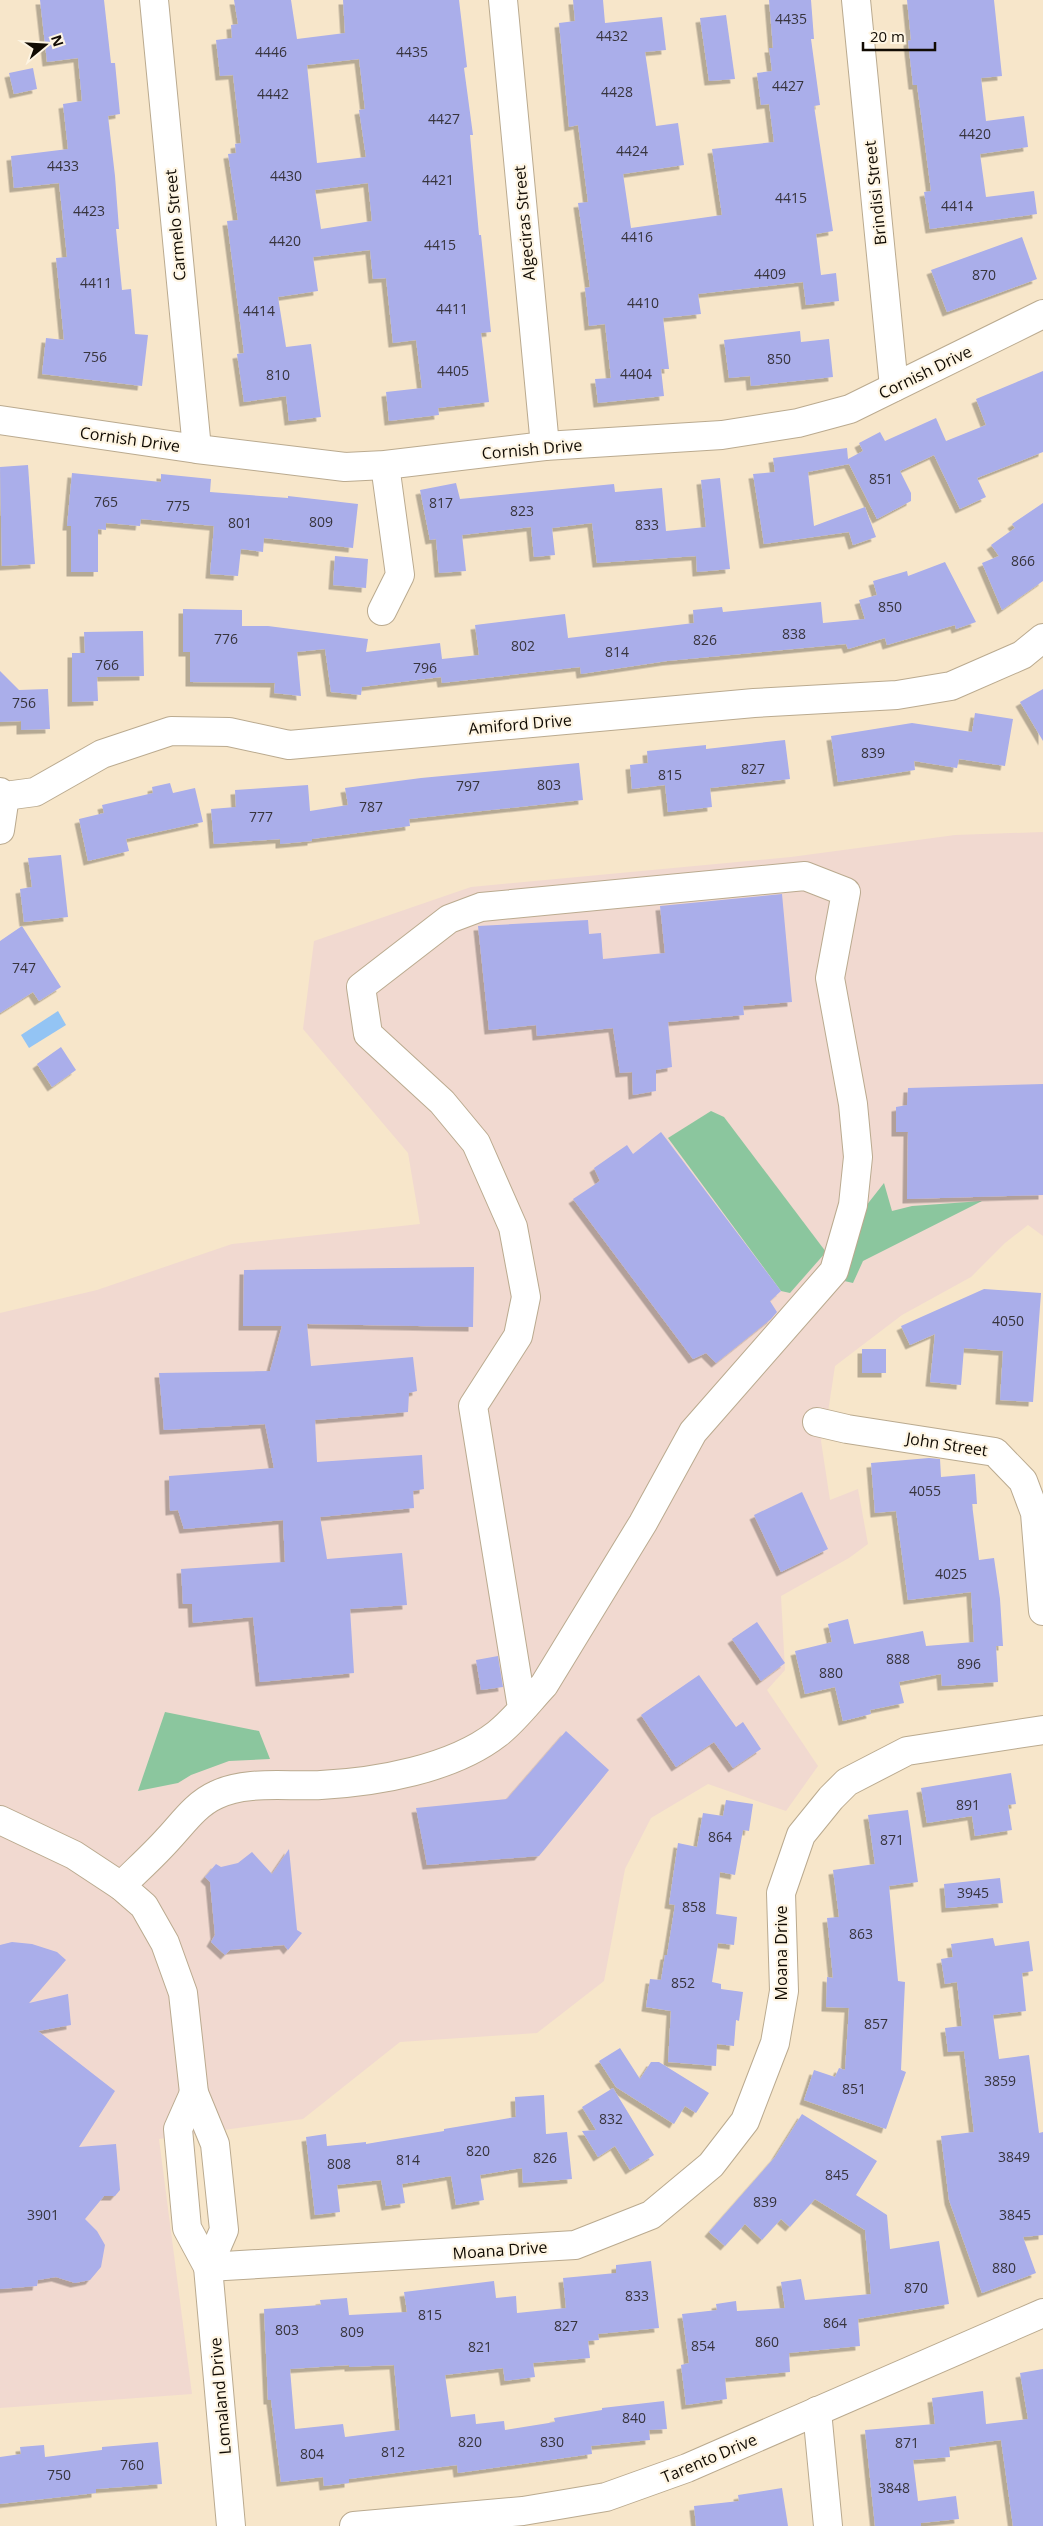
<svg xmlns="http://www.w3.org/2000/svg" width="1043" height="2526" viewBox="0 0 1043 2526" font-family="'Open Sans',sans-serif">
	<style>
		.education { fill: #f1d9d0 }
		.green { fill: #8bc69e }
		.water { fill: #93c4f4 }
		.building { fill: #aaaeea; fill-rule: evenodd; filter: url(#shadow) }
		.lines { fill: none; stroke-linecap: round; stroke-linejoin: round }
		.minor-casing { stroke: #baaa8f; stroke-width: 30 }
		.minor { stroke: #fff; stroke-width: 28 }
		.labels { text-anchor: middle; stroke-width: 4.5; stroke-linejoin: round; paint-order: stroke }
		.number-label { font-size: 14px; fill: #37343d }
		.street-label { font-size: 16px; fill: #110b03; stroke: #fef5e3 }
	</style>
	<defs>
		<filter id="shadow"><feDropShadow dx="-4.5" dy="4.5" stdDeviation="0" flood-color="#0004"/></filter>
	</defs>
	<rect width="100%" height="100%" fill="#f7e6ca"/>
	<polygon class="education" points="1043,832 1043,1236 1028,1225 1005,1243 971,1277 902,1315 835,1366 828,1412 821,1441 830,1500 858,1489 868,1544 849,1558 781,1596 785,1670 767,1690 818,1766 786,1811 708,1784 651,1818 625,1869 604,1981 537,2033 400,2042 303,2119 159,2139 192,2394 0,2408 0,1313 97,1290 232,1244 420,1224 408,1153 303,1029 314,941 471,887 791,857 955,835"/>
	<g class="green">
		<polygon points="711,1111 724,1117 826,1252 790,1293 781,1291 668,1138"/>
		<polygon points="884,1183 892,1211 912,1206 982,1201 863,1261 853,1283 840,1280 862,1211"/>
		<polygon points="165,1712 259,1731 270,1759 229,1761 191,1775 178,1783 138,1791"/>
	</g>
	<polygon class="water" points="58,1011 66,1025 29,1048 21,1035"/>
	<g class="building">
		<polygon points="40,0 104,0 111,63 115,63 120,114 108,116 115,176 119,229 116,229 122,290 131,289 135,334 148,335 142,386 42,374 46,338 64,340 56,258 67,257 59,183 14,188 11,156 68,149 63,104 82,101 78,58 47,62"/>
		<path d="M234 0H291L297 39 345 33 343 0H459L467 67 464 68 473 135H470L479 235H481L491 332 481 333 489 402 438 408 439 415 389 421 386 392 422 388 416 340 393 343 386 278 373 279 370 250 313 257 318 291 278 297 286 347 311 344 321 417 289 421 286 396 244 402 237 354 244 353 227 221 238 220 228 154 236 153 235 144 241 143 233 75 220 76 216 40 232 38 231 25 238 24ZM359 59 365 109 359 110 366 157 317 163 307 65ZM368 183 372 221 321 229 315 190Z"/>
		<polygon points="573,0 603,0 605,23 662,17 666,50 645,52 656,126 678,123 684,165 623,174 631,228 722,215 712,149 774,142 769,104 761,105 757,73 772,71 769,48 773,48 769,0 811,0 814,39 811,39 820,105 814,106 833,231 816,234 821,275 836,273 839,301 806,305 803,282 698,294 701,314 663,318 669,369 661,369 664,396 598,403 595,379 611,378 605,324 589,326 585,288 590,287 578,203 588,202 578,125 569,127 559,23 575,21"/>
		<polygon points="907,0 994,0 1002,76 981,78 986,121 1024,116 1028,147 980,154 986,197 1034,191 1037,214 930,229 924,192 931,191 917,85 913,85 908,41 911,40"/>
		<polygon points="726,15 735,79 709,81 700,18"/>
		<polygon points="33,68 37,89 14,94 9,73"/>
		<polygon points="1022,237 1037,279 947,312 931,270"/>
		<polygon points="800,331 801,342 829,339 833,377 751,386 750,376 729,378 724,340"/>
		<polygon points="1043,371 1043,452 977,478 986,497 960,509 934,455 900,471 911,493 911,501 877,519 849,464 808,472 814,526 865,507 876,537 853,545 849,532 764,544 753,474 775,472 773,458 847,448 848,459 863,451 859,443 880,432 885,441 936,418 946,441 986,425 976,399"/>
		<polygon points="28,465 35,564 2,566 0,467"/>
		<polygon points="72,473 161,482 161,474 211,479 210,492 288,498 288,496 358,504 353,548 264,538 263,552 241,549 238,576 210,574 214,526 141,519 140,526 106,523 106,530 98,529 98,572 71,572 71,526 67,526"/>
		<polygon points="720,478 730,569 697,572 696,556 597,563 592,523 552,528 555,555 534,557 531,527 462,535 466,571 439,573 436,539 430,540 420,490 456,483 460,499 614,484 615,492 662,488 666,531 706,527 701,480"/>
		<polygon points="1043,503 1043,581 1002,610 982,563 999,556 991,545 1015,528 1012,524"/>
		<polygon points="335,556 368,559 366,588 333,585"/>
		<polygon points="945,562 976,622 956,629 955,625 887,645 885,638 848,649 846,644 667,661 581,674 580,667 442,683 441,677 362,687 361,695 331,692 325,649 297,652 301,696 274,693 275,683 190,682 190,652 183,652 183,609 242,610 242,626 268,626 368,639 366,652 440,643 442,659 479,655 475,625 565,614 568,638 694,623 693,610 722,607 723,612 821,602 823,623 865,619 859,600 877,595 873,581 907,571 908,576"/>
		<polygon points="143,631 144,676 97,677 98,701 72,702 72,653 85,653 84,632"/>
		<polygon points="0,671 19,690 48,689 50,729 21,730 21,721 0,722"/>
		<polygon points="1043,689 1043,741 1020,702"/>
		<polygon points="975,713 1013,719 1005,766 959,759 957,768 914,761 915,770 838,782 831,736 912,723 972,732"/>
		<polygon points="785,740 790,779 710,788 712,807 668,812 665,785 632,789 630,765 648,763 647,751 706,745 706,749"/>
		<polygon points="579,763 583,800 409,819 410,826 312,839 312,841 280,844 280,839 214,844 211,809 236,807 235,790 308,785 310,811 348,805 345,788 421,778"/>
		<polygon points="170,783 173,793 195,788 203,822 126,839 129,851 88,861 79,819 104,813 102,805 153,793 152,787"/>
		<polygon points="61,855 68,917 24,922 20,889 32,887 28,858"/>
		<polygon points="782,894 792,1002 743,1006 744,1015 668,1022 672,1067 656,1070 656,1091 633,1095 632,1072 620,1073 613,1028 537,1036 536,1025 489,1030 478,926 588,920 589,934 601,933 603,959 665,953 660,906"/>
		<polygon points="22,926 61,987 39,1001 33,992 0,1013 0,941"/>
		<polygon points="61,1047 76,1070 52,1087 37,1064"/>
		<polygon points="1043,1084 1043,1195 907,1199 908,1132 896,1132 896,1107 907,1105 908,1088"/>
		<polygon points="661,1132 781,1291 770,1301 777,1312 771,1319 716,1363 706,1353 693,1359 573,1199 600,1181 594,1168 627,1145 633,1154"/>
		<polygon points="474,1267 473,1327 307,1324 311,1366 413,1357 417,1391 409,1393 408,1412 315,1420 317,1462 422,1455 424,1489 413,1491 414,1508 320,1517 327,1559 402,1553 407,1605 350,1609 354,1673 260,1682 253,1617 193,1623 192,1604 183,1604 181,1569 285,1562 283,1520 184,1529 178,1510 170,1511 169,1476 274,1468 265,1424 164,1430 159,1373 270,1371 282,1326 243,1326 244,1270"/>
		<polygon points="984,1289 1041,1293 1033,1402 1000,1400 1003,1351 964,1348 961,1385 930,1382 935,1334 910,1345 901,1326"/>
		<rect x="862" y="1349" width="24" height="24"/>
		<polygon points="929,1458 940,1459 941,1477 975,1474 977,1504 972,1504 979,1560 994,1558 1000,1599 1003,1646 996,1646 998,1682 942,1686 941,1674 899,1682 904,1703 870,1710 871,1714 843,1721 835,1687 805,1694 795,1651 832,1642 828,1624 848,1619 854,1644 923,1631 926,1646 974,1642 971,1592 908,1600 896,1511 875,1513 871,1463"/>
		<polygon points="802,1492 828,1549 781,1572 754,1515"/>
		<polygon points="757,1622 785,1663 761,1681 732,1639"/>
		<polygon points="498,1656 503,1687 481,1690 476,1660"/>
		<polygon points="699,1675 736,1727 743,1722 761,1749 733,1768 714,1742 676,1767 641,1715"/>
		<polygon points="566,1731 609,1770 539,1856 427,1865 416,1808 507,1799"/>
		<polygon points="1011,1773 1016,1804 1008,1805 1012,1830 975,1836 972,1816 927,1823 921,1788"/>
		<polygon points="726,1800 753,1804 749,1831 743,1830 735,1875 720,1872 716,1914 737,1917 734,1945 718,1943 712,1982 721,1984 721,1989 743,1992 739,2021 736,2020 734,2046 717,2044 716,2066 668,2062 671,2011 646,2007 650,1979 661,1980 665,1955 667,1955 675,1905 669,1904 678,1843 697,1847 703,1813 723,1816"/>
		<polygon points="908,1810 918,1882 889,1886 898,1981 905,1982 901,2070 906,2072 886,2129 804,2100 814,2070 835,2077 839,2068 845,2070 849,2008 826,2007 827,1977 833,1978 827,1918 839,1917 833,1870 875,1864 868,1815"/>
		<polygon points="289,1849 297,1930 302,1933 288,1950 284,1945 230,1950 225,1955 211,1942 215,1935 210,1882 205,1877 216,1864 221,1867 238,1863 252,1852 272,1874"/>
		<polygon points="1000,1878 1003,1903 946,1908 944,1884"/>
		<polygon points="993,1938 995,1946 1029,1941 1033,1971 1022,1973 1026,2011 993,2015 999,2059 1029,2055 1039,2133 1043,2132 1043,2235 1023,2237 1036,2273 982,2293 949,2200 941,2136 974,2132 964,2051 948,2052 945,2028 962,2026 957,1982 945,1984 941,1959 953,1957 951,1944"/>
		<polygon points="12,1942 32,1944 57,1952 66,1960 29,2003 68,1994 71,2025 38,2031 115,2091 79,2147 116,2144 120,2190 115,2196 104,2196 85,2219 97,2231 105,2245 101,2267 90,2280 75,2283 56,2277 38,2280 37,2286 0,2289 0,1945"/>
		<polygon points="620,2048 640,2079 651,2062 659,2062 709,2093 696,2113 685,2106 674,2124 616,2087 599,2061"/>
		<polygon points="613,2088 654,2155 630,2170 615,2146 598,2157 582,2131 596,2130 582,2107"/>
		<polygon points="544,2095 546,2134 567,2132 572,2179 523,2183 522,2168 480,2175 484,2200 456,2205 451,2176 402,2184 405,2203 386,2206 381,2180 337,2185 340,2212 315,2215 306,2137 326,2134 327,2146 366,2142 366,2144 444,2131 444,2129 516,2117 515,2097"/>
		<polygon points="802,2114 877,2161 856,2195 887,2215 890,2249 939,2241 949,2304 858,2319 860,2346 789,2353 790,2372 725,2378 727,2399 686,2405 681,2365 689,2363 682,2314 717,2310 716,2304 736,2301 737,2311 785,2308 781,2282 801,2279 805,2300 871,2294 865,2230 815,2199 790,2227 781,2219 762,2240 745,2224 725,2246 709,2232 775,2157"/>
		<path d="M651 2261 659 2328 598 2334 599 2340 588 2341 590 2358 533 2363 535 2377 505 2381 503 2368 445 2375 451 2417 475 2414 476 2424 504 2421 505 2430 555 2422 554 2418 602 2410V2408L664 2401 667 2429 649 2430 650 2440 591 2446 592 2454 458 2473 457 2465 349 2479V2483L324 2486 323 2477 281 2482 271 2400H268L264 2309 321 2305 320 2300 347 2298 349 2315 407 2312 404 2292 494 2281 496 2298 516 2296 517 2313 566 2308 563 2278 616 2273V2265ZM349 2365V2367L394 2365 400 2430 345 2437 343 2424 295 2429 290 2369Z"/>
		<polygon points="1043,2369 1043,2526 1013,2526 1001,2440 949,2447 950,2457 913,2460 918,2501 956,2496 959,2519 921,2523 921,2526 875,2526 865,2430 935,2424 932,2398 983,2391 986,2424 1028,2419 1020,2373"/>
		<polygon points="158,2442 162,2484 96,2489 96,2493 0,2504 0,2457 21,2454 20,2447 44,2445 45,2457 102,2450 102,2447"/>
		<polygon points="782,2488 788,2526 696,2526 694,2506 739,2501 738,2495"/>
	</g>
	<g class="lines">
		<g class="minor-casing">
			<g id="minor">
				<polyline points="154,0 197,449"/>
				<polyline points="503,0 545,446"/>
				<polyline points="856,0 894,387"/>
				<polyline points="0,420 197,449 345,467 385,465 545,446 722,435 798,423 850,409 1043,314"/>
				<polyline points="382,611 400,575 385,465"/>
				<polyline points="0,792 5,796 35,792 102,754 171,731 229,732 289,745 754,703 897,695 951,686 1022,655 1043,638"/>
				<polyline points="0,830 5,796"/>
				<polyline points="817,1422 847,1429 995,1452 1023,1481 1035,1513 1043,1611"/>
				<polyline points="0,1820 74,1855 121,1886 144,1906 165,1943 183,1993 194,2093 215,2144 224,2230 208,2267"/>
				<path d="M121 1886C137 1870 154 1855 169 1838 183 1823 196 1804 216 1795 246 1780 288 1787 321 1785 377 1782 452 1769 497 1734 514 1721 529 1701 544 1685L643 1523 693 1432 834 1271 853 1205 858 1157 853 1104 830 978 846 892 805 876 481 907 449 919 361 987 368 1034 442 1102 476 1143 513 1227 526 1297 518 1336 473 1406 522 1708"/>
				<polyline points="194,2093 178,2129 187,2228 208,2267 231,2526"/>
				<polyline points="208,2267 575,2245 651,2215 711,2165 745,2121 775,2043 784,1991 781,1893 801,1835 831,1798 847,1782 907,1751 1043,1730"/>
				<polyline points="817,2411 828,2526"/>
				<polyline points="354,2526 523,2511 606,2497 687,2468 1043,2313"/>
			</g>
		</g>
		<use href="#minor" class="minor"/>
	</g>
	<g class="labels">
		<g class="number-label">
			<text x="791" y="24">4435</text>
			<text x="612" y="41">4432</text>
			<text x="271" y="57">4446</text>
			<text x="412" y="57">4435</text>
			<text x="788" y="91">4427</text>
			<text x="617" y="97">4428</text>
			<text x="273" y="99">4442</text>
			<text x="444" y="124">4427</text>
			<text x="975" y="139">4420</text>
			<text x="632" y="156">4424</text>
			<text x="63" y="171">4433</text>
			<text x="286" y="181">4430</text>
			<text x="438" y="185">4421</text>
			<text x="791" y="203">4415</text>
			<text x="957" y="211">4414</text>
			<text x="89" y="216">4423</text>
			<text x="637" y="242">4416</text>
			<text x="285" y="246">4420</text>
			<text x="440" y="250">4415</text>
			<text x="770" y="279">4409</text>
			<text x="984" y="280">870</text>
			<text x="96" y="288">4411</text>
			<text x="643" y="308">4410</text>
			<text x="452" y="314">4411</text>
			<text x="259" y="316">4414</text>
			<text x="95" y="362">756</text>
			<text x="779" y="364">850</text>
			<text x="453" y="376">4405</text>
			<text x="636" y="379">4404</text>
			<text x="278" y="380">810</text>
			<text x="881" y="484">851</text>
			<text x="106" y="507">765</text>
			<text x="441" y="508">817</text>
			<text x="178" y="511">775</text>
			<text x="522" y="516">823</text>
			<text x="321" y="527">809</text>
			<text x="240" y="528">801</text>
			<text x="647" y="530">833</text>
			<text x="1023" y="566">866</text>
			<text x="890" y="612">850</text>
			<text x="794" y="639">838</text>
			<text x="226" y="644">776</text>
			<text x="705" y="645">826</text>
			<text x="523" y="651">802</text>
			<text x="617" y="657">814</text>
			<text x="107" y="670">766</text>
			<text x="425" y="673">796</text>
			<text x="24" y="708">756</text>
			<text x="873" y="758">839</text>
			<text x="753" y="774">827</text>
			<text x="670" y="780">815</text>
			<text x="549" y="790">803</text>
			<text x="468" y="791">797</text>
			<text x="371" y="812">787</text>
			<text x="261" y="822">777</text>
			<text x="24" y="973">747</text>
			<text x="1008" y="1326">4050</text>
			<text x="925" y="1496">4055</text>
			<text x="951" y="1579">4025</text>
			<text x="898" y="1664">888</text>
			<text x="969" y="1669">896</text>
			<text x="831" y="1678">880</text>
			<text x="968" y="1810">891</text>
			<text x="720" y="1842">864</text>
			<text x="892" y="1845">871</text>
			<text x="973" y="1898">3945</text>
			<text x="694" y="1912">858</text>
			<text x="861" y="1939">863</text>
			<text x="683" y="1988">852</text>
			<text x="876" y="2029">857</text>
			<text x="1000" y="2086">3859</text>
			<text x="854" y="2094">851</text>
			<text x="611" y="2124">832</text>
			<text x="478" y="2156">820</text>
			<text x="1014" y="2162">3849</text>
			<text x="545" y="2163">826</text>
			<text x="408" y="2165">814</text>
			<text x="339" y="2169">808</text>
			<text x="837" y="2180">845</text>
			<text x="765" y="2207">839</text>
			<text x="43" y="2220">3901</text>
			<text x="1015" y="2220">3845</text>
			<text x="1004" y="2273">880</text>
			<text x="916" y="2293">870</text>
			<text x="637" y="2301">833</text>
			<text x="430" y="2320">815</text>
			<text x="835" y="2328">864</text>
			<text x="566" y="2331">827</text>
			<text x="287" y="2335">803</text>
			<text x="352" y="2337">809</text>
			<text x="767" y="2347">860</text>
			<text x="703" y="2351">854</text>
			<text x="480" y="2352">821</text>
			<text x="634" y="2423">840</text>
			<text x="470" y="2447">820</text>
			<text x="552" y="2447">830</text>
			<text x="907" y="2448">871</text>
			<text x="393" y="2457">812</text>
			<text x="312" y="2459">804</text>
			<text x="132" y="2470">760</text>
			<text x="59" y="2480">750</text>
			<text x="894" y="2493">3848</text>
		</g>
		<g class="street-label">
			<text transform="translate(875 193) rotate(-96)" y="6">Brindisi Street</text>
			<text transform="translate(524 223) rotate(-95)" y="6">Algeciras Street</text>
			<text transform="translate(175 225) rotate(-95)" y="6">Carmelo Street</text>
			<text transform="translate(925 372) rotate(-26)" y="6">Cornish Drive</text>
			<text transform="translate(130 439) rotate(8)" y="6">Cornish Drive</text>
			<text transform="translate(532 449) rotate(-5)" y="6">Cornish Drive</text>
			<text transform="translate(520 724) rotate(-5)" y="6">Amiford Drive</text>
			<text transform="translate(947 1444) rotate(9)" y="6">John Street</text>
			<text transform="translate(781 1953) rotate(-90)" y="6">Moana Drive</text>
			<text transform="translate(500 2250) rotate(-4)" y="6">Moana Drive</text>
			<text transform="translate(220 2396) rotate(-95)" y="6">Lomaland Drive</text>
			<text transform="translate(709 2458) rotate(-23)" y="6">Tarento Drive</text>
		</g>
	</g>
	<g transform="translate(45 45) rotate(72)" stroke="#fef5e3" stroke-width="4" paint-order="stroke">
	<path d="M0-4L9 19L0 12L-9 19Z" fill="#110b03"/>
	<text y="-8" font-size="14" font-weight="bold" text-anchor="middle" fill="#110b03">N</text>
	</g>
	<path d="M863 42v8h72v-8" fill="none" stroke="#110b03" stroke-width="2.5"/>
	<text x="870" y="42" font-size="15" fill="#110b03" stroke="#fef5e3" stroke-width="4" paint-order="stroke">20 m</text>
</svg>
